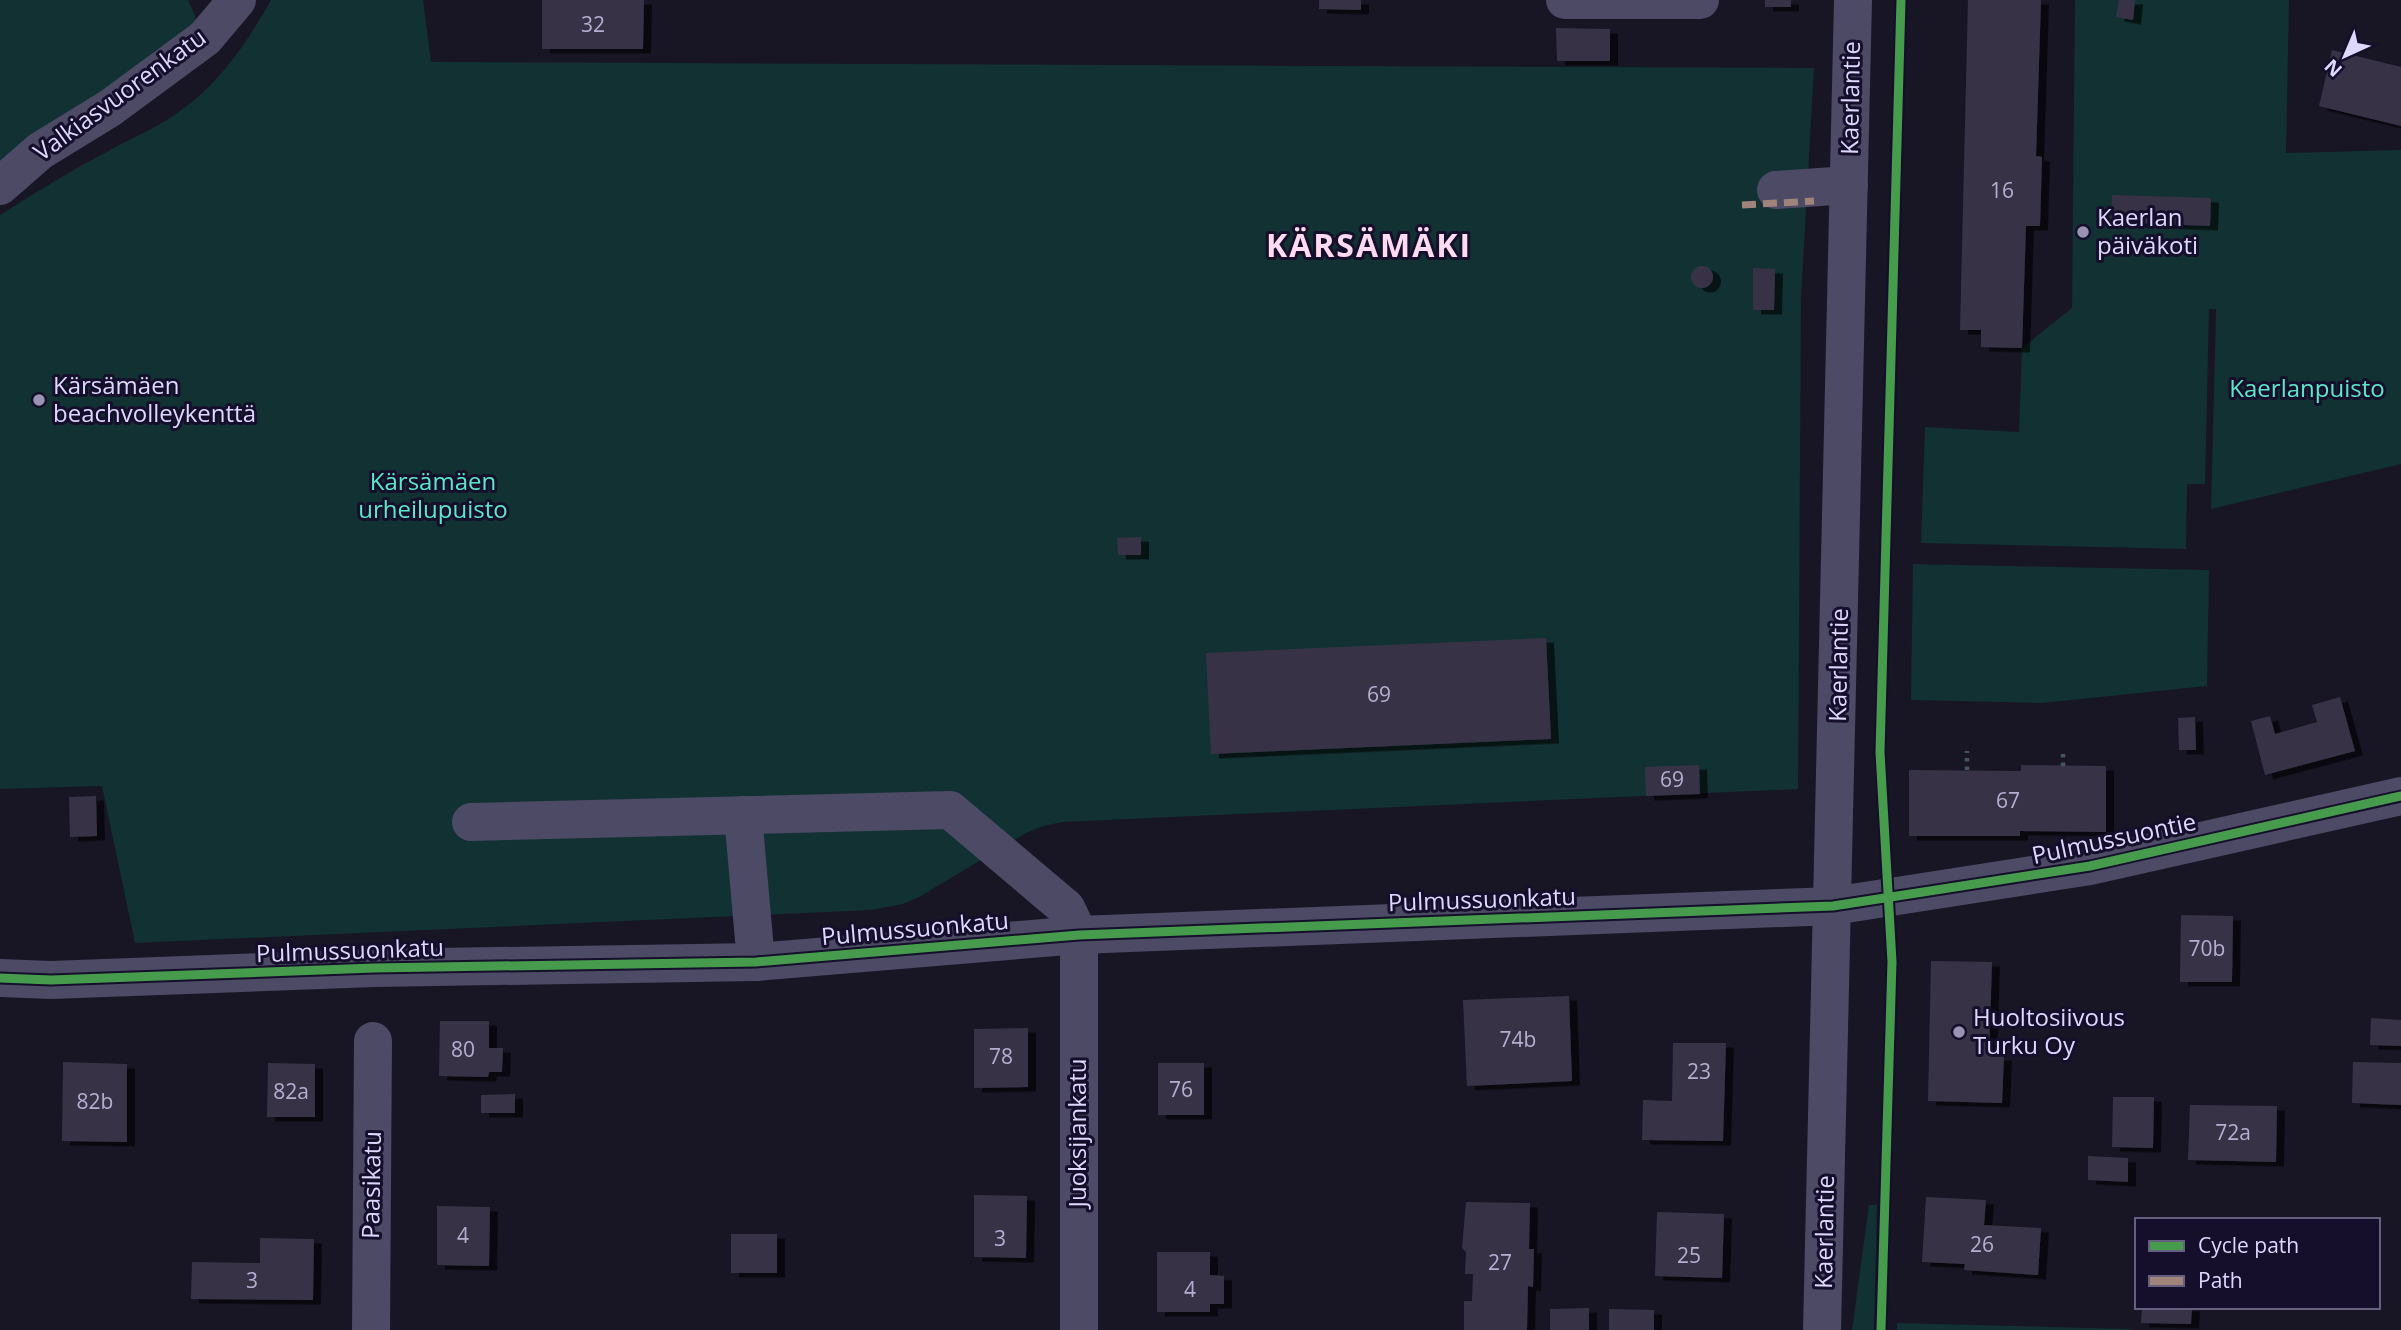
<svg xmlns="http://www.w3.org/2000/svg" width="2401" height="1330" viewBox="0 0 2401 1330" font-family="'Open Sans',sans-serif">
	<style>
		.green { fill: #123133 }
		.building { fill: #383346; filter: url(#shadow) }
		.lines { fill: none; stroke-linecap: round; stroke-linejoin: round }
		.path { stroke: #465466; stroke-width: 4.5; stroke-dasharray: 3.5 5; stroke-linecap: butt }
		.minor { stroke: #4c4a65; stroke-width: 38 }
		.quiet { stroke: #a18479; stroke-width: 7; stroke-dasharray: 14 7; stroke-linecap: butt }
		.cycleway-casing { stroke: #150f2b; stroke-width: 13 }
		.cycleway { stroke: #469c4c; stroke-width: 9 }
		.poi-dot { fill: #9994b3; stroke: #150f2b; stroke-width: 2.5 }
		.labels { text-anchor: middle; stroke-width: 6; stroke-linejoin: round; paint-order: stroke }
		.number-label { font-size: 21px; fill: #b4afd1 }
		.street-label { font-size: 24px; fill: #ded8ff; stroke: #150f2b }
		.poi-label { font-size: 24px; fill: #ded8ff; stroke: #150f2b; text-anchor: start }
		.park-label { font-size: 24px; fill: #5be8ca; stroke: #150f2b }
		.district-label { font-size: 32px; font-weight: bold; letter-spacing: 2px; fill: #ffdaf0; stroke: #150f2b }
	</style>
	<defs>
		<filter id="shadow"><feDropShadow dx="8" dy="4.5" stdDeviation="0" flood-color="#0009"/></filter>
	</defs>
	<rect width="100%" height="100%" fill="#181525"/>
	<g class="green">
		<polygon points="0,0 188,0 205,38 0,173"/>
		<path d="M271 0H423L431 62 1814 68 1801 297 1798 789 1063 822 1043 826 1026 833 919 897 903 904 871 910 135 943 102 786 0 789V215C36 192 72 170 110 150 132 138 156 128 176 114 218 86 247 43 271 0Z"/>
		<polygon points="2075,0 2289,0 2286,153 2401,150 2401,464 2211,509 2216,309 2209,309 2205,484 2187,484 2186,549 1921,543 1925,427 2019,432 2022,348 2072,308"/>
		<polygon points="1913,564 2209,570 2207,686 2042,703 1911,700"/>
		<polygon points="1869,1205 1877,1205 1874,1330 1852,1330"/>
		<polygon points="1897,1323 2131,1329 2131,1330 1897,1330"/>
	</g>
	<g class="building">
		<polygon points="542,0 644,0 643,49 542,49"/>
		<polygon points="1319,0 1361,0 1361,10 1319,9"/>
		<rect x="1765" y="0" width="26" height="7"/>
		<polygon points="1968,0 2041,0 2036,156 2042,157 2040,226 2026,226 2022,348 1981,347 1981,330 1960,330"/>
		<polygon points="2119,0 2135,0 2133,20 2116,17"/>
		<polygon points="1556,28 1610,29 1610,61 1557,61"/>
		<polygon points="2332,50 2401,67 2401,126 2319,106"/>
		<polygon points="2112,195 2211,198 2210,226 2111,222"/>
		<circle cx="1702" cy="277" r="11"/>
		<polygon points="1753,268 1775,269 1774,310 1753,310"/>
		<polygon points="1141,537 1141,555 1118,555 1117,538"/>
		<polygon points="1546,638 1551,739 1211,754 1206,653"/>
		<polygon points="2340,697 2355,751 2265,775 2251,721 2270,716 2275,734 2317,722 2312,705"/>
		<polygon points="2195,717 2196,750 2179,750 2178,718"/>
		<polygon points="1699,765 1700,794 1646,796 1645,767"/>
		<polygon points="2021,765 2106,766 2106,832 2020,831 2020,836 1909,836 1909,770 2021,771"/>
		<polygon points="96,796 97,836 70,837 69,797"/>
		<polygon points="2181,915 2233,916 2232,982 2180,982"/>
		<polygon points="1931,961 1992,962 1989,1056 2004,1056 2002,1103 1928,1101"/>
		<polygon points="1569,996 1572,1081 1467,1086 1463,1000"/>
		<polygon points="2371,1018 2401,1020 2401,1046 2370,1045"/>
		<polygon points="440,1021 489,1021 489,1048 503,1048 502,1072 489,1072 488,1077 439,1076"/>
		<polygon points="1028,1028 1028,1087 974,1088 974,1029"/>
		<polygon points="1673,1043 1726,1043 1723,1141 1642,1140 1643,1100 1672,1101"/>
		<polygon points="63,1062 127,1064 127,1142 62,1141"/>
		<polygon points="2353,1062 2401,1063 2401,1105 2352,1103"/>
		<polygon points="268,1063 315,1064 315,1117 267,1117"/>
		<rect x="1158" y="1063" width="46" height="52"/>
		<polygon points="515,1094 515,1113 481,1113 481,1095"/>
		<polygon points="2113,1097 2154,1097 2153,1148 2112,1147"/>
		<polygon points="2190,1105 2277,1106 2276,1162 2188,1160"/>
		<polygon points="2088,1156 2128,1158 2128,1182 2088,1180"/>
		<polygon points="974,1195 1027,1196 1026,1258 974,1257"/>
		<polygon points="1926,1197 1986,1200 1984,1225 2041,1228 2038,1275 1964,1270 1965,1264 1922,1262"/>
		<polygon points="1466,1202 1530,1203 1529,1249 1534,1249 1533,1287 1528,1286 1527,1330 1464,1330 1464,1301 1472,1301 1473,1274 1465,1274 1466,1252 1462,1248"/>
		<polygon points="437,1206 490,1207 489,1266 437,1265"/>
		<polygon points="1657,1212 1724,1214 1722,1278 1655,1276"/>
		<rect x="731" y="1234" width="46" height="39"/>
		<polygon points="260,1238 314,1239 313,1300 191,1299 192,1262 260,1263"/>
		<polygon points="1157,1252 1210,1252 1210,1275 1224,1276 1224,1304 1210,1304 1210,1312 1157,1312"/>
		<polygon points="2142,1307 2192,1307 2191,1324 2141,1323"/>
		<polygon points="1589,1308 1589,1330 1550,1330 1550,1309"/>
		<polygon points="1609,1309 1654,1310 1654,1330 1609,1330"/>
	</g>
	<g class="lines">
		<g class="path">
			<polyline points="2063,766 2063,751"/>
			<polyline points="1967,770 1967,751"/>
		</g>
		<g class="minor">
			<polyline points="1565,0 1700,0"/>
			<polyline points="0,186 40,151 110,108 205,38 237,0"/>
			<polyline points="1776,190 1849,185"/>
			<polyline points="743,815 756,962"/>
			<polyline points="471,822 950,810 1066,908 1079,935 1079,1330"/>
			<polyline points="0,978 51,980 374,968 756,962 1079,935 1833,906 2090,866 2401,796"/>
			<polyline points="371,1330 373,1041"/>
			<polyline points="1822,1330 1853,0"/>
		</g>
		<polyline class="quiet" points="1742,205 1814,201"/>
		<g class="cycleway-casing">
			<g id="cycleway">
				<polyline points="0,978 51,980 374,968 756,962 1079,935 1833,906 2090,866 2401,796"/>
				<polyline points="1881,1330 1892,962 1880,752 1901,0"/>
			</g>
		</g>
		<use href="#cycleway" class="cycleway"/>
	</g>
	<g class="poi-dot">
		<circle cx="2083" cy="232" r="7"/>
		<circle cx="39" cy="400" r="7"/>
		<circle cx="1959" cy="1032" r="7"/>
	</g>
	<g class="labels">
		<g class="number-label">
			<text x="593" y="32">32</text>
			<text x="2002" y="198">16</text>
			<text x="1379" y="702">69</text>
			<text x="1672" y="787">69</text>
			<text x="2008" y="808">67</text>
			<text x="2207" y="956">70b</text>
			<text x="1518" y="1047">74b</text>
			<text x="463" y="1057">80</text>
			<text x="1001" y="1064">78</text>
			<text x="1699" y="1079">23</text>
			<text x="1181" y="1097">76</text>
			<text x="291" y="1099">82a</text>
			<text x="95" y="1109">82b</text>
			<text x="2233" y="1140">72a</text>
			<text x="463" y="1243">4</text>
			<text x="1000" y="1246">3</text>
			<text x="1982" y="1252">26</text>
			<text x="1689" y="1263">25</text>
			<text x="1500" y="1270">27</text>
			<text x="252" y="1288">3</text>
			<text x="1190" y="1297">4</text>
		</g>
		<g class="street-label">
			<text transform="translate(120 95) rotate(-36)" y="8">Valkiasvuorenkatu</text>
			<text transform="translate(1851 98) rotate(-89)" y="8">Kaerlantie</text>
			<text transform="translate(1839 665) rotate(-89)" y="8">Kaerlantie</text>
			<text transform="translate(2114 839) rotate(-12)" y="8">Pulmussuontie</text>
			<text transform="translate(1482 900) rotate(-2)" y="8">Pulmussuonkatu</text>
			<text transform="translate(915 929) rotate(-5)" y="8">Pulmussuonkatu</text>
			<text transform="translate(350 951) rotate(-2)" y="8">Pulmussuonkatu</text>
			<text transform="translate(1078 1133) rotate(-90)" y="8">Juoksijankatu</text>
			<text transform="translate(372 1185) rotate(-89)" y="8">Paasikatu</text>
			<text transform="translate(1825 1232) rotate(-89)" y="8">Kaerlantie</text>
		</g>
		<g class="poi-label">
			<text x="2097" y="226">Kaerlan<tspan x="2097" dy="28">päiväkoti</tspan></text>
			<text x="53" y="394">Kärsämäen<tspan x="53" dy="28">beachvolleykenttä</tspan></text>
			<text x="1973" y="1026">Huoltosiivous<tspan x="1973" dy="28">Turku Oy</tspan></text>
		</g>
		<g class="park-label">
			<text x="2307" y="397">Kaerlanpuisto</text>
			<text x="433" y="490">Kärsämäen<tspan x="433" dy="28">urheilupuisto</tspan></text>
		</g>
		<g class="district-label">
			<text x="1369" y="257">KÄRSÄMÄKI</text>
		</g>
	</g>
	<rect x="2135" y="1218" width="245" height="91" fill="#150f2b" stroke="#655f80" stroke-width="2"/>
	<rect x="2149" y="1241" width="35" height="10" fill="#469c4c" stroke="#655f80" stroke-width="2"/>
	<text x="2198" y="1253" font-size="21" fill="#ded8ff">Cycle path</text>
	<rect x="2149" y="1276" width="35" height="10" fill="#a18479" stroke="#655f80" stroke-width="2"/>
	<text x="2198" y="1288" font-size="21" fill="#ded8ff">Path</text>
	<g transform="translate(2345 56) rotate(224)" stroke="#150f2b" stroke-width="5" paint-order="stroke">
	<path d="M0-5L12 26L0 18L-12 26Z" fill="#ded8ff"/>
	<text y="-10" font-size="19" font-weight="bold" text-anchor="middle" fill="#ded8ff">N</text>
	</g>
</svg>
